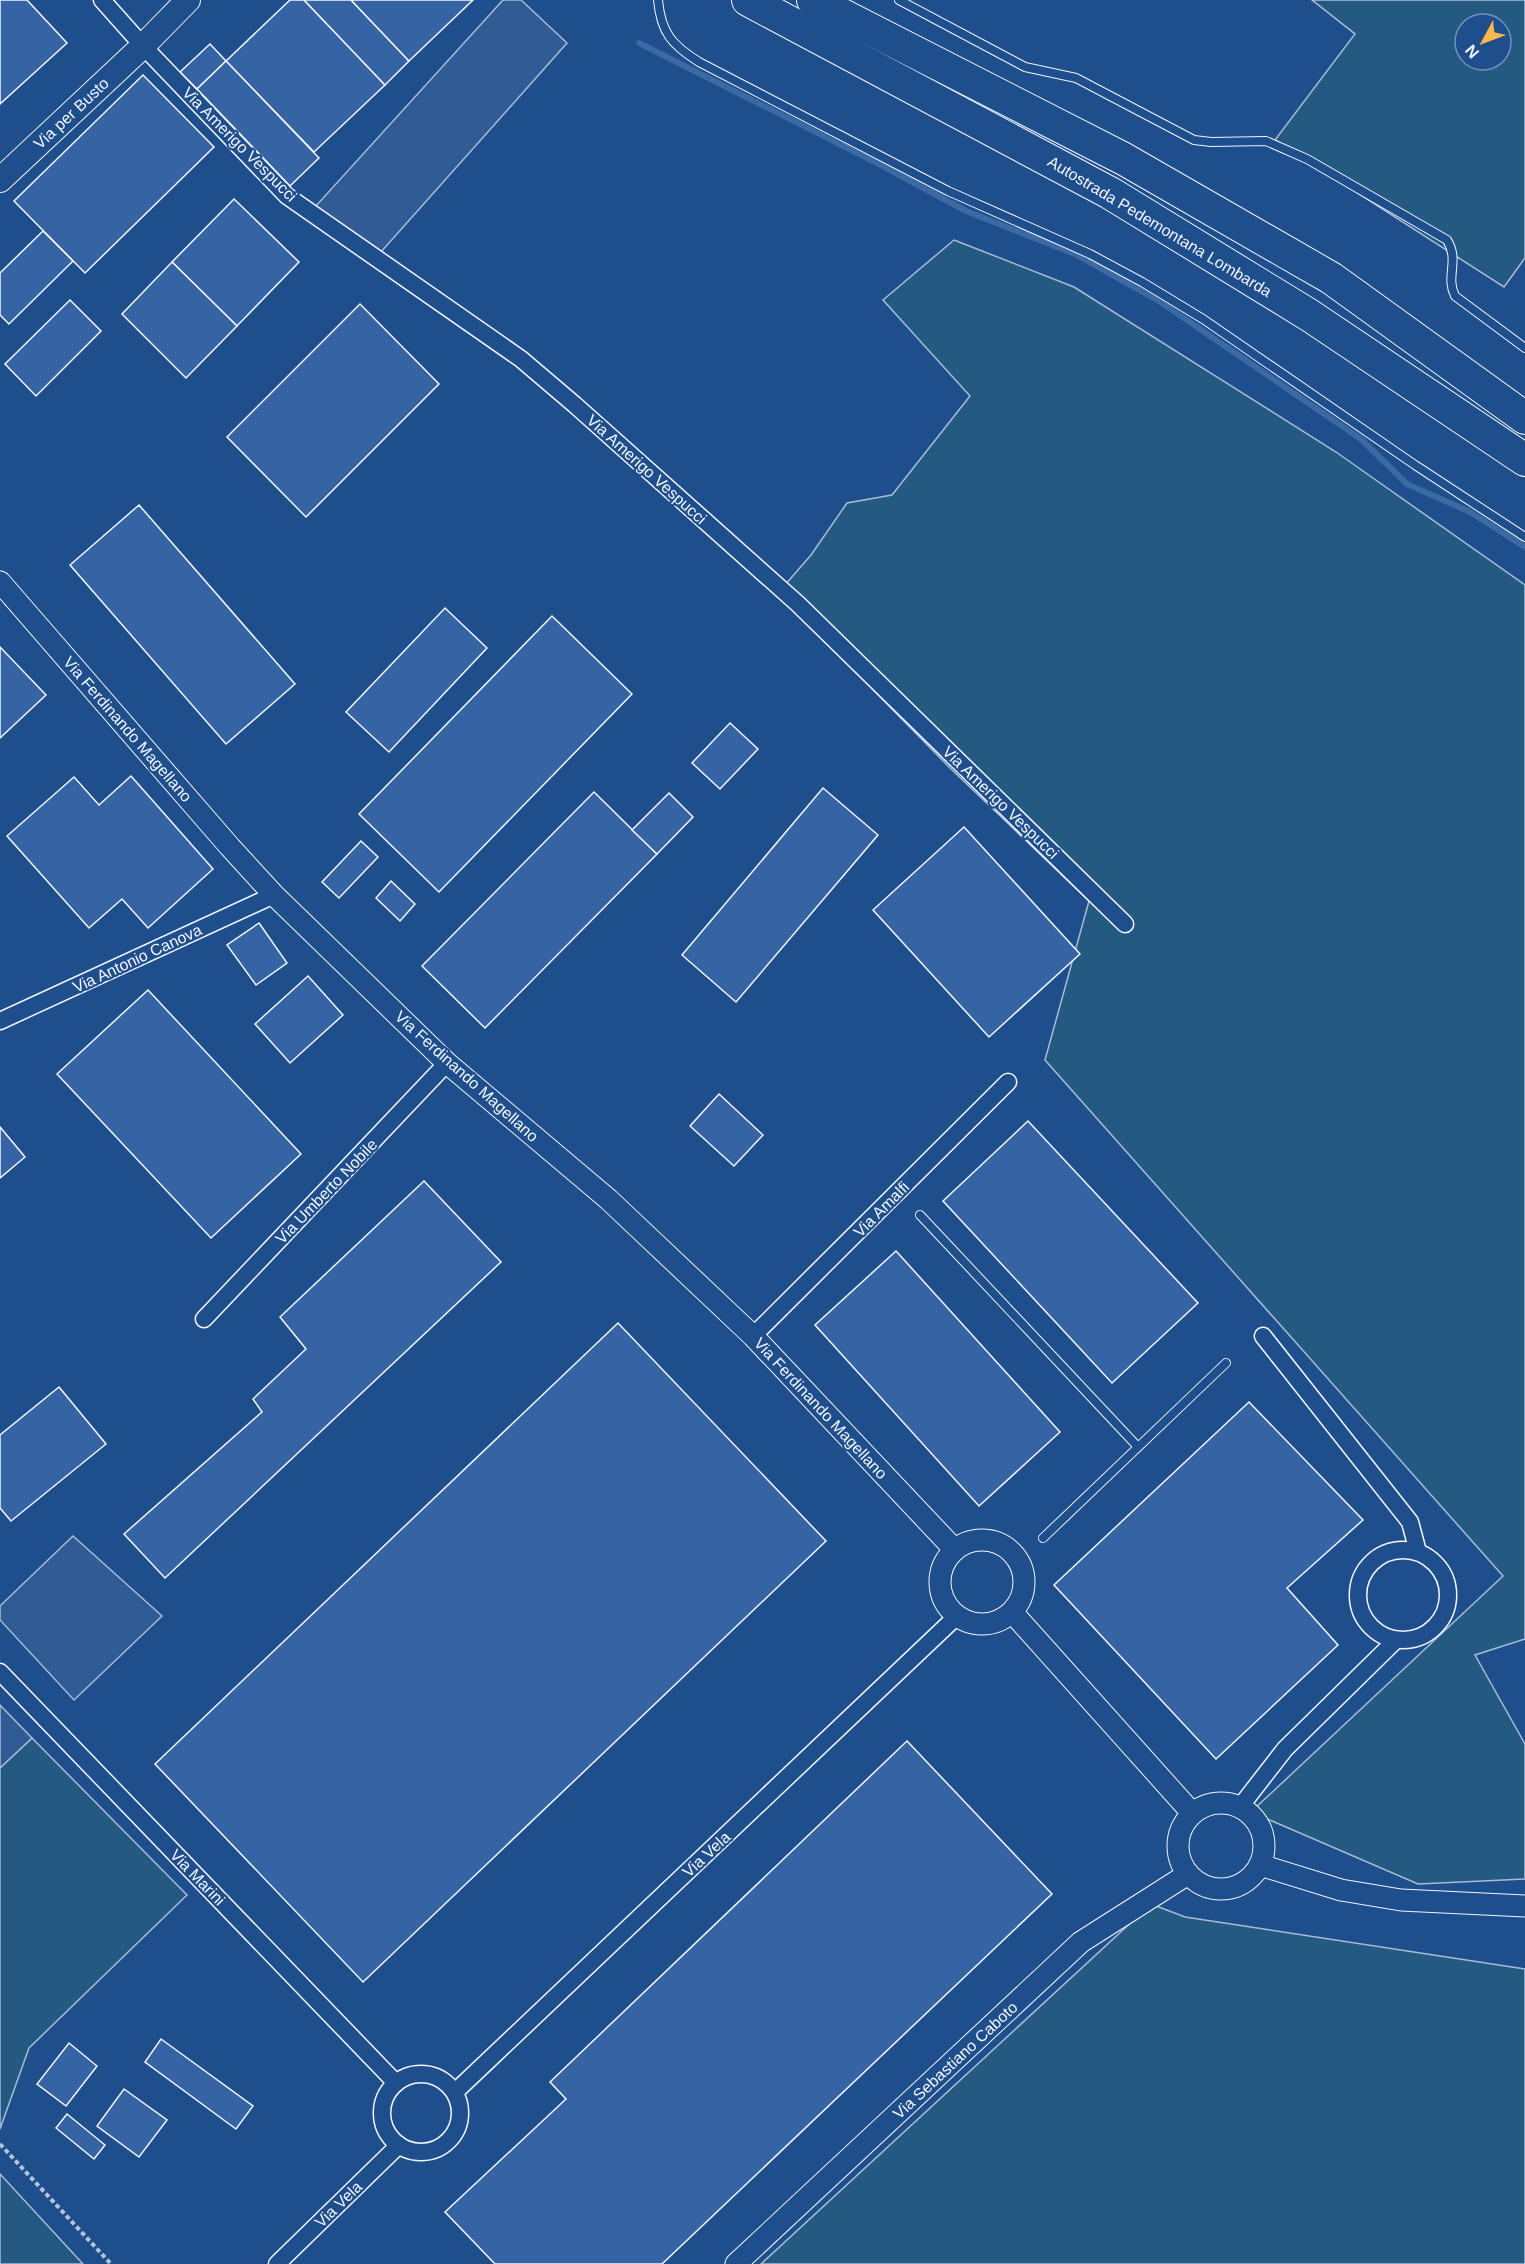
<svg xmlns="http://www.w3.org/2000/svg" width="1525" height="2264" viewBox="0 0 1525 2264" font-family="Arial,sans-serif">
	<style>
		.green { fill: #245a82; stroke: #a8bbd7; stroke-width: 1.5; fill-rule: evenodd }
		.parking { fill: #305b95; stroke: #a8bbd7; stroke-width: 1.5 }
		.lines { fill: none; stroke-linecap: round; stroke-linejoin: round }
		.stream { stroke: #3b69a3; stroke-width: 6 }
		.building { fill: #3563a3; stroke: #f2f6ff; stroke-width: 1.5 }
		.service-casing { stroke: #f2f6ff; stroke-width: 10 }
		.minor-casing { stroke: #f2f6ff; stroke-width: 19 }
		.tertiary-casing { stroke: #f2f6ff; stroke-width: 23 }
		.secondary-casing { stroke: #f2f6ff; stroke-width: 26 }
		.motorway-casing { stroke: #f2f6ff; stroke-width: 34 }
		.path { stroke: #b3c4dc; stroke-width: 4; stroke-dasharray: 4.5 3; stroke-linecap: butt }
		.service { stroke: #1f4e8c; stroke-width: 8 }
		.minor { stroke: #1f4e8c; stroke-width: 16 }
		.tertiary { stroke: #1f4e8c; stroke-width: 21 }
		.secondary { stroke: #1f4e8c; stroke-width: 24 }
		.motorway { stroke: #1f4e8c; stroke-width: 32 }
		.labels { text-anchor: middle; stroke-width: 4.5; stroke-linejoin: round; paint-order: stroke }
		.street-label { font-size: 16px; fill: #f2f6ff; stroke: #1f4e8c }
	</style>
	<rect width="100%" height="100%" fill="#1f4e8c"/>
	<g class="green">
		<path d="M1312 0H1525V258L1504 287 1275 140 1355 34ZM1465 24H1501V60H1465Z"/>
		<polygon points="954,240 1074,287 1336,452 1525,585 1525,1639 1475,1655 1525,1744 1525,1879 1418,1884 1251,1812 1503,1576 1045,1060 1089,901 950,768 778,593 811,555 847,503 892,495 970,396 883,300"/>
		<polygon points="32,1738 187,1895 29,2048 0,2129 0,1768"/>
		<polygon points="1151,1904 1185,1917 1525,1969 1525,2264 761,2264"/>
		<polygon points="0,2174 83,2264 0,2264"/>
	</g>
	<g class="parking">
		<polygon points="503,0 521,0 567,43 380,253 314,208"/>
		<polygon points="73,1536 162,1616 74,1700 0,1620 0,1606"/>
		<polygon points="0,1705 32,1738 0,1768"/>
	</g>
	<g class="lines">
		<polyline class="stream" points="639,43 879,164 966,211 1075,254 1162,303 1361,439 1407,484 1470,512 1525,547"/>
	</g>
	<g class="building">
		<polygon points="0,0 27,0 67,43 0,104"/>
		<polygon points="290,0 304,0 385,85 314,152 226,61"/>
		<polygon points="304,0 351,0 409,61 385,85"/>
		<polygon points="351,0 473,0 409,61"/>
		<polygon points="210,44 226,61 197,89 180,72"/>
		<polygon points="226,61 319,158 290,186 197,89"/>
		<polygon points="143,75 214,147 85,273 14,201"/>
		<polygon points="234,199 299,262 237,326 172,262"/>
		<polygon points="43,231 73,261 9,324 0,315 0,273"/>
		<polygon points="172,262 237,326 186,378 122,314"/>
		<polygon points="70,300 101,331 36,396 5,364"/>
		<polygon points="360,304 439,384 306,517 227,437"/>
		<polygon points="139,505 295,684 226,744 70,565"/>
		<polygon points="445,608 487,648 389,752 346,712"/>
		<polygon points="552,616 632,694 439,892 359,814"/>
		<polygon points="0,647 46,695 0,738"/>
		<polygon points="730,723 758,749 720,789 692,763"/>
		<polygon points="131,776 213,869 148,928 122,899 89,928 7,836 74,777 99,805"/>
		<polygon points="823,788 878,835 736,1002 682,955"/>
		<polygon points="594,792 657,854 485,1028 422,966"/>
		<polygon points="669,793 693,817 657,854 632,830"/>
		<polygon points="964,827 1080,954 989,1037 873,910"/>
		<polygon points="361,841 378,857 339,898 322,882"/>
		<polygon points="391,881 415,904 400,921 376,898"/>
		<polygon points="259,923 287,963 256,985 227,945"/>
		<polygon points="308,976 343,1015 290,1063 255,1024"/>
		<polygon points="148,990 301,1154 211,1238 57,1074"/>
		<polygon points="719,1094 763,1135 734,1166 690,1126"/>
		<polygon points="1028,1121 1198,1303 1112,1383 943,1201"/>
		<polygon points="0,1127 25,1157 0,1178"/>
		<polygon points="424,1181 501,1262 165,1578 124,1534 262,1412 253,1399 306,1349 280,1317"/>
		<polygon points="896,1251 1060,1432 979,1506 815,1325"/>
		<polygon points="618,1323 826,1541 363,1982 155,1764"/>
		<polygon points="59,1387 106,1444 11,1521 0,1508 0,1435"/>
		<polygon points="1249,1402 1363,1520 1287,1588 1338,1645 1216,1759 1054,1585"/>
		<polygon points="907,1741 1052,1894 662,2264 495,2264 445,2212 566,2099 550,2082"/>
		<polygon points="161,2039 253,2106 236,2129 145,2062"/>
		<polygon points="69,2043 97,2066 66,2106 37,2084"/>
		<polygon points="124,2089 167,2120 139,2157 97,2126"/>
		<polygon points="67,2114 105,2145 94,2159 56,2128"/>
	</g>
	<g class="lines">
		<g class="service-casing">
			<g id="service">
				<path d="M658 0C661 33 672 45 699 62L948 191 1090 254 1142 282 1203 319 1415 465 1525 537"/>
				<path d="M899 0 1025 67 1076 78 1194 140 1211 142 1266 141 1307 159 1447 240C1460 261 1445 276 1455 296L1525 348"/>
				<polyline points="920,1215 1138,1447"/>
				<polyline points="1043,1538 1226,1363"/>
			</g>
		</g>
		<g class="minor-casing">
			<g id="minor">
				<polyline points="102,0 143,46 287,196 521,359 575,405 798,604 1125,924"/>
				<polyline points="0,1021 274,895"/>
				<polyline points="204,1319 447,1063"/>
				<polyline points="753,1336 1008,1082"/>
				<polyline points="1263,1336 1410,1522 1418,1552"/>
				<circle cx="1403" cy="1595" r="45"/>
				<polyline points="0,1672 396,2083"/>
				<polyline points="1240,1807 1285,1749 1396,1640"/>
				<circle cx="421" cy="2113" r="39"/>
				<polyline points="455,2092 957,1616"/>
				<polyline points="277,2264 399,2145"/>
			</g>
		</g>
		<g class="tertiary-casing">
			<g id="tertiary">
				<polyline points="0,582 230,847 274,895 447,1063 608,1199 753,1336 955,1550"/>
				<circle cx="982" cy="1582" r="42"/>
				<polyline points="1012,1612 1192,1813"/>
				<circle cx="1221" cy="1846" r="43"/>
				<polyline points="1260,1865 1341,1890 1401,1900 1525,1906"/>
				<polyline points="736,2264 1081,1942 1188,1874"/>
			</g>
		</g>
		<g class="secondary-casing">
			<polyline id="secondary" points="0,180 143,46 188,0"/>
		</g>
		<g class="motorway-casing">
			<g id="motorway">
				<polyline points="748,0 1110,193 1309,315 1525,460"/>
				<polyline points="813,0 1124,159 1331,278 1525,418"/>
			</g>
		</g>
		<polyline class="path" points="0,2144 111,2264"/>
		<use href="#service" class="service"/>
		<use href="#minor" class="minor"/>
		<use href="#tertiary" class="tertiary"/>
		<use href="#secondary" class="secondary"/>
		<use href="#motorway" class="motorway"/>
	</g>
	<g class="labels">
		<g class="street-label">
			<text transform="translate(71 113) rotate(-43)" y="6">Via per Busto</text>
			<text transform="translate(240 144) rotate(45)" y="6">Via Amerigo Vespucci</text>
			<text transform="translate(1160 226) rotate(31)" y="6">Autostrada Pedemontana Lombarda</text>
			<text transform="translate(647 469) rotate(42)" y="6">Via Amerigo Vespucci</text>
			<text transform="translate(128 729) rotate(49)" y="6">Via Ferdinando Magellano</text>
			<text transform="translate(1001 802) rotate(44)" y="6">Via Amerigo Vespucci</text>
			<text transform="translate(137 958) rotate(-25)" y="6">Via Antonio Canova</text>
			<text transform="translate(467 1076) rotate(42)" y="6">Via Ferdinando Magellano</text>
			<text transform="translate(326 1191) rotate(-46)" y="6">Via Umberto Nobile</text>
			<text transform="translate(881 1209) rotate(-45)" y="6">Via Amalfi</text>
			<text transform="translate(821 1408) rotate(47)" y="6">Via Ferdinando Magellano</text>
			<text transform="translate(706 1854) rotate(-43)" y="6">Via Vela</text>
			<text transform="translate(198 1877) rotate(46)" y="6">Via Marini</text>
			<text transform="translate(955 2060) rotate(-43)" y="6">Via Sebastiano Caboto</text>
			<text transform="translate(338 2204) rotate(-44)" y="6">Via Vela</text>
		</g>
	</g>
	<g transform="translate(1483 42) rotate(229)"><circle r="28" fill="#1f4e8c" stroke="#7391ba" stroke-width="1.5"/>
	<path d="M0-4.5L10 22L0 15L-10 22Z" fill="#ffb74d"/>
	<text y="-9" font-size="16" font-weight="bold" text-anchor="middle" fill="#f2f6ff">N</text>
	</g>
</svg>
